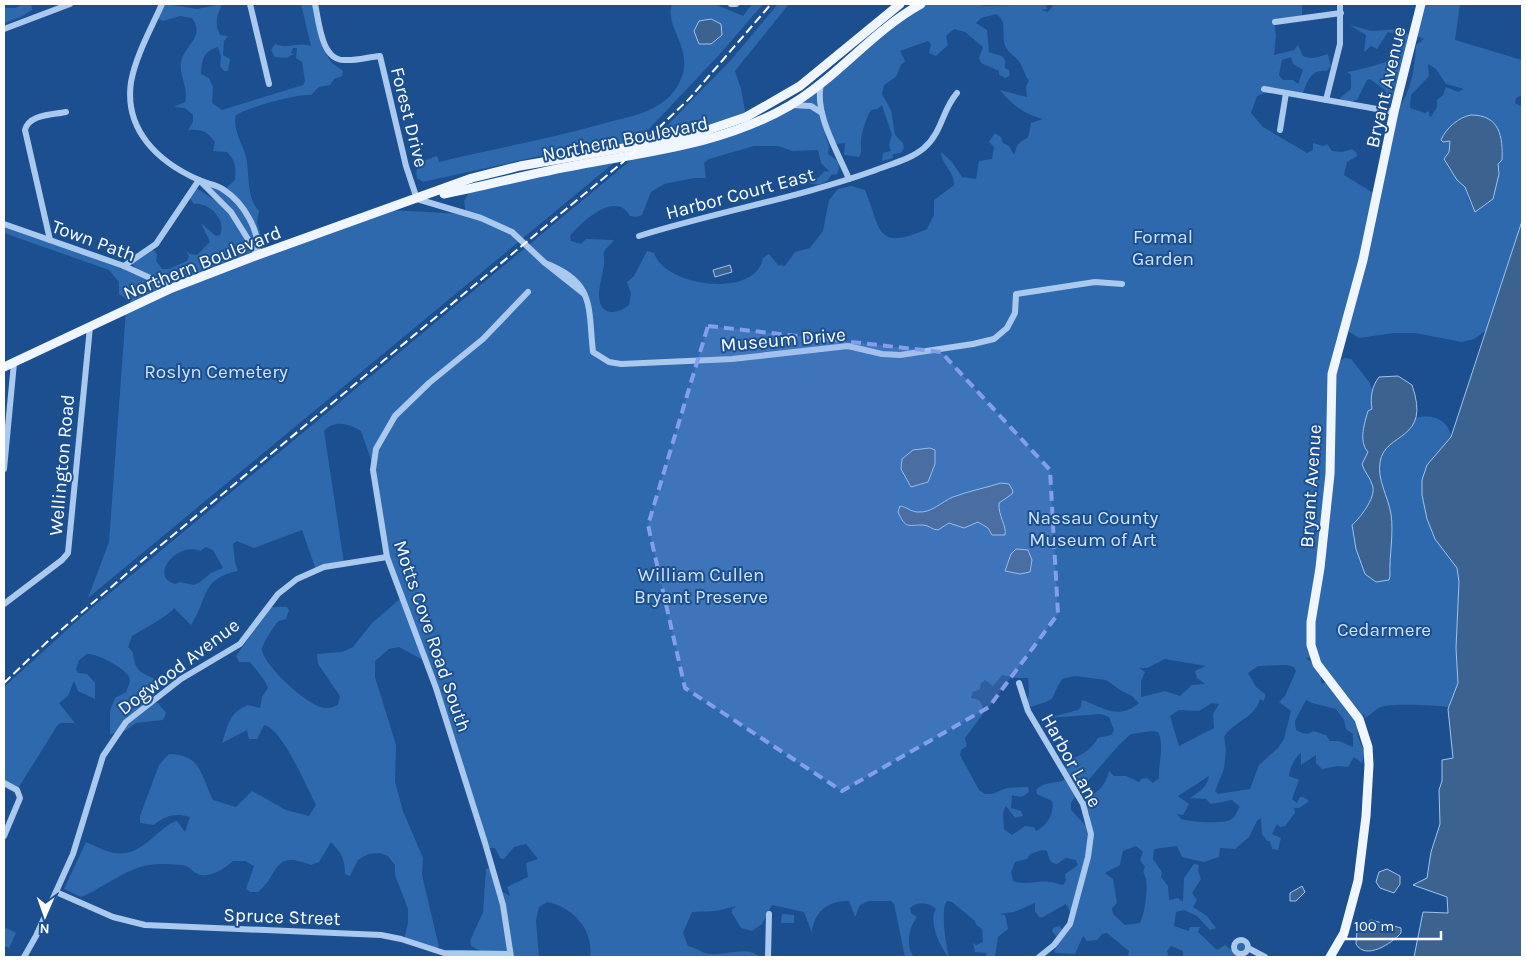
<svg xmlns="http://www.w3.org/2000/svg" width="1526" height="961" viewBox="0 0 1526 961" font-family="Karla,sans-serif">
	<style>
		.green { fill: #2e69ad; fill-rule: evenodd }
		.water { fill: #3c6290; stroke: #9cc4f0 }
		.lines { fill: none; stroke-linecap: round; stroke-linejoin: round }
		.minor { stroke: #a9c9ee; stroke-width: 6 }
		.major { stroke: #f0f6ff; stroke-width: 9 }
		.rail { stroke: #fff; stroke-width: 2; stroke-dasharray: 9 4; stroke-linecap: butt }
		.marked { fill: #839eea; fill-opacity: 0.2; stroke: #839eea; stroke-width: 4; stroke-dasharray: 10 6; stroke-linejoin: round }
		.labels { text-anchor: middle; stroke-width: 4; stroke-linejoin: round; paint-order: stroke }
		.street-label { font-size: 19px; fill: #fff; stroke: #1b4f8f }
		.park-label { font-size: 19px; fill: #cfe3fa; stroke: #1b4f8f }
	</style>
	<rect width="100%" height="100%" fill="#1b4f8f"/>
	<g class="green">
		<polygon points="24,4 31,4 32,10 21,17 4,23 4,8 15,8"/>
		<path d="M166 4 197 9 222 4C217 16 214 23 220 35L228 36 224 41 223 55 230 59 228 71H224L220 66 221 56 218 47C203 52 202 59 201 74L209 78 213 87 212 103 222 110 303 85 305 81 302 62 296 58 297 48H293L291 53 294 54 286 58 275 57 271 50 275 44C288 50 295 41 311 46L301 4H315L328 57 332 63 343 71 342 76 334 79 330 85 319 87 311 95C296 94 249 107 236 115 232 129 243 144 246 157 250 174 246 198 259 211L257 222 266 252 388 210 466 214 464 201 471 189 524 175 621 157 88 598 109 542 126 310 135 305 119 294V282L109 270 4 233V223L140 272 133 265V261C138 254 146 247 155 251L157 254 156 261 162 269H169L187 261 189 256 186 251 190 254 197 255 210 242 201 223 216 236 220 235C227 219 208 202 194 204L188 196 190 190 198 189 222 205 229 213 231 211 199 180 224 190 235 180C236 168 236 161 227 152L213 151 215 142C207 131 201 129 188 130L193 122V115L185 108 174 107 185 102C189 88 179 76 181 63 184 44 206 38 192 18L180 16 163 21 159 19V13Z"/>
		<path d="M672 4H714L743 16 752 4H763L719 55 633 146 602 151 593 146 581 147 427 181 423 182 417 178C413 165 427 159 437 156L439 162C493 149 548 139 602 124 617 119 635 117 649 110 663 104 675 94 681 79 694 49 664 27 672 4Z"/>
		<polygon points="778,4 789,4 735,71 741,89 746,117 650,143 730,61"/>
		<path d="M923 4H983L981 5 984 6 1046 4 1047 9 1041 10 1048 12 1054 4H1302V18L1280 24 1274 21 1276 35 1274 55 1294 50 1298 45 1303 56C1314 60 1317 57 1328 54L1331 66 1326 71C1308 69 1307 86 1300 99L1292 93 1272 90 1257 96 1251 113 1263 127 1307 153 1313 150V143L1323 146 1327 144 1332 151 1342 152 1352 149 1356 152 1357 156 1347 162 1344 175 1378 196 1395 112C1411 95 1415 67 1416 45L1424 39 1414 35 1421 4H1460L1455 40 1522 60V95L1516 98 1515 103 1522 107V352L1502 406 1483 435 1477 477 1486 476 1488 479 1487 492 1483 493 1474 481 1465 480 1450 456 1440 459 1437 465 1459 500 1476 508 1482 514 1483 581 1487 591 1471 678 1457 704 1452 726 1459 753 1457 784 1464 806 1475 821 1491 830 1494 837V846L1484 873 1466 899 1437 957H1414L1423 912 1448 914 1447 897 1413 885 1427 877 1431 852 1440 824 1439 790 1442 781V760L1453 758 1448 707C1437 705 1391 703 1381 707 1375 709 1371 715 1365 718L1364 714 1359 719 1351 707 1357 724 1358 737 1365 753 1362 763 1354 757 1348 767 1338 766 1322 769 1316 763V755L1301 765V753C1296 756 1289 769 1289 776L1299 780 1292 799 1297 803 1300 797H1303L1308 800V802L1299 808H1294L1295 813 1285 826 1280 827 1277 824 1272 834 1281 838 1278 850 1272 849 1270 841H1267L1262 834 1261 818 1257 821 1249 837 1235 849 1220 848 1219 857 1204 862 1182 857 1177 846 1154 849 1153 859 1162 872 1161 877 1168 886 1169 900 1178 898 1183 902 1184 878 1194 864 1199 865 1198 871 1201 879 1192 893 1197 900 1193 907 1207 916 1216 928 1210 930 1197 916 1184 910 1176 912 1174 926 1189 931 1190 927H1200L1198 932 1217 950 1225 945 1240 957H1183V951L1171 946 1167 951 1169 957H1128L1129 951 1107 933 1102 934 1097 940 1087 941 1083 936 1075 954 1056 953 1054 952 1060 941 1052 931 1053 928 1059 926 1064 931 1068 929C1076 920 1071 913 1066 904L1043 917H1039L1035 911V903L1014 912 999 914 1005 915 1008 929 998 937 995 957H987L986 953 975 952 973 943 976 945 983 942 982 929 976 925 975 921 952 902 947 901C940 909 946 946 949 957 940 948 928 921 936 909 929 902 917 901 910 908L911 913 917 917C909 927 905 946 914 957H905L894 904 891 901H869L860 905 855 917 849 901C828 900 813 913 812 933L804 912 772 905 762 924 752 931 741 928 732 913V909L737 906 716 911 692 912 683 933 688 946C695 947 699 951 705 953 721 958 747 944 759 957H590C594 930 573 907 547 902L539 907 536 921 539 957H513L498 951H481L471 946 470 941 483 912 486 869 488 868 493 872 499 890 510 896 507 887 528 877 526 863 538 859 526 844 514 847 504 859 500 858 495 848H487L425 661 399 647 389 649 375 661V677L396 745 395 782 403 811 423 858 422 875 439 947 433 951 404 940 408 923V909L395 875V865L388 856 380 853 368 854 358 860 350 876 345 874C345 859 341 853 331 842L319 862 311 865C272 849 280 874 258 892H250L246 889 254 866 245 861H233C225 868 210 879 198 874 193 872 189 866 182 865 175 864 165 864 158 864 128 865 108 886 81 897L64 889 86 842C119 858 130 859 158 833 165 828 169 823 177 821L185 832 190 817C175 813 166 815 154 825L140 823V816L159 765 169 754C202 755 200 774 213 800L236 807 252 791 286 810 309 816 316 805C307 788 282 728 264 725L257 739H249L247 730 222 743C228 726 229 712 248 705L260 708 262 697 268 688C265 679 256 670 250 662H239L236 656 271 607H287L289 610 286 619C284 620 281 620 279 621 275 624 260 647 262 651 266 667 310 709 327 708 331 708 335 706 338 705L340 696 318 664 317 654 342 652 353 647 372 623 401 598 388 557 375 471 361 431C351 424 333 419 324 431L344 563 316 570 302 530 254 548 237 541 233 544 235 562 238 571C200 579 209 597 191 625L174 608C170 615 140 631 132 636L128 647C136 653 132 658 136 666 141 675 149 675 156 680L158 687 156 693 142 705 158 703 166 713 163 720 136 723 125 731 110 734V711L115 698 126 692C127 688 130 684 130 680 130 670 97 653 87 654L79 660 76 669 78 673 87 674 95 683V699L78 691 74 681 68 696 59 703 75 723H60L57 726 17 790 4 783V687L81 617 637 155C699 144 756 129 808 93 848 65 881 29 923 4ZM996 14C1007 20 1002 32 1004 42 1006 52 1013 54 1018 60 1023 66 1024 75 1029 81L1026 86 1027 97 1000 90C1012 105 1024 114 1043 119L1031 123C1027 146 1028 133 1017 146L1014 155 1009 146 1003 143 1001 137 995 133 989 142 994 147 992 159 979 161 976 179 962 177 952 162 941 152C942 165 954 171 954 185L934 200V215L927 229C875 252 881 229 865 190L851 186 838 189 829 200 823 231 810 248 795 252 785 266 778 265 769 254 763 258C756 299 665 287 654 253L647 251 634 276 627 282 631 294 629 305C617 315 599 316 599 295 599 286 603 274 604 264 605 260 603 256 604 252 606 248 611 244 614 240L586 239 581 244 571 241 570 236C582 221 616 190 630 216L636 217 642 215 651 192 664 184 694 178H706L704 163 709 159 754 146H778L792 151 818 150 821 163 830 172 825 171 818 178 810 177 807 181C814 188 828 184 831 175L837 174 839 169 838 161 828 154 829 146 825 134 830 135 837 144 845 143 844 155 859 157C863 151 860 148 861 141 861 133 867 116 871 110L877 109 882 105 892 135 889 145 891 151 883 153 882 161 893 158V154L901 153 904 148 903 143 895 135 891 110 882 94 884 85 896 77 901 65 905 61 900 51 928 41 931 44 929 53 936 56 948 45 946 36 954 29 965 32 983 47 979 58 981 63 999 71V75L1006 78 1010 75 1009 70 1005 68V60L1002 56 989 52 987 30 976 23 981 18ZM1291 57 1293 64 1303 70 1298 84 1293 80H1283L1279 75 1282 60ZM1428 64 1436 69 1446 84 1464 89 1458 92 1446 87 1443 95 1437 100V107L1431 117 1429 116V111L1425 113 1410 108 1411 95 1429 76ZM1471 115C1499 115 1504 137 1502 160L1498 164 1499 174 1493 199 1475 211 1469 201 1465 187 1457 180 1444 160 1449 152 1451 141 1443 142 1441 140C1446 128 1459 117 1471 115ZM1343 328 1359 338 1394 333H1415L1462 342 1474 339 1488 329 1451 436C1447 418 1431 414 1415 418 1420 389 1409 374 1379 377L1372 391 1370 383 1351 359 1345 358 1334 364ZM1333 377V437L1332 444ZM206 547 213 550 223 568 211 573 200 582 194 585 180 582 175 584C148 576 178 541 200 551ZM1313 657 1335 686 1330 683H1321V670L1306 658ZM1165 659 1206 666 1195 671 1197 678 1205 684 1192 685 1180 696 1165 691 1141 697V681L1145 672 1139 668H1147ZM1287 665 1294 667 1296 671 1285 696 1279 702 1291 711 1284 739 1278 748 1259 765 1250 789 1218 794 1215 791 1224 769 1226 750 1224 737C1234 721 1255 718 1260 699L1263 701 1265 698V694L1256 687 1248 673 1258 666ZM1002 675 1017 678H1028L1029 692 1027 702 1031 707C1061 697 1047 703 1062 679L1075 676 1106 680 1120 690 1132 696 1139 703C1118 721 1103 707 1082 700L1081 707 1078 710 1048 718 1101 714 1109 717 1114 730 1111 735 1098 738C1089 753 1079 755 1065 763L1064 780C1055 784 1044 781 1036 790L1037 794 1052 801C1055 813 1047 826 1036 831L1034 827 1025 826 1012 835 1004 829 1003 813 1006 806 1015 818 1023 816 1021 811 1011 808 1012 795C1020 797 1022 799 1029 791L1028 787 1007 788 992 794H985L979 790 960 755 961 750 967 746 965 738 983 714C983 704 982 699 971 698L973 692 980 689 981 683 985 680 993 686ZM1306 700 1312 703 1336 709 1344 720 1346 729 1353 734V747L1339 741H1330L1326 735 1313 731C1307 736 1302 733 1296 730L1295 721ZM1212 703 1219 704 1213 714 1214 728 1179 746 1170 716 1179 710 1199 711ZM1152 731 1158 732C1165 746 1158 762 1159 778L1153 783 1147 778 1141 779 1139 782 1126 776H1114L1109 771C1104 794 1089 792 1080 806L1084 811 1089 812 1091 826 1087 831 1086 826 1071 810V803L1075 796 1080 794 1086 783 1118 746 1131 734ZM1209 776C1208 786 1198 793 1190 798L1206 799 1211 804 1232 800 1240 807C1236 812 1236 817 1230 820 1222 824 1189 822 1181 819L1177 814 1183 815 1189 804 1178 796ZM1136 846 1143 852 1140 860 1145 867C1142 873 1144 873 1146 879 1148 889 1145 913 1140 923L1125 925 1113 914 1112 908 1117 903 1113 879 1105 873 1120 865 1123 851ZM1042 850 1047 851C1049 858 1049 863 1057 864L1066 858 1076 860 1078 865 1065 874 1066 881 1063 885C1058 884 1054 882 1050 882 1037 880 1025 886 1013 881L1011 872 1015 862 1027 859 1030 854Z"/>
		<path d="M1350 25 1371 31 1400 29 1410 35 1395 92 1389 104 1385 90 1370 79 1367 80 1357 100 1349 102 1340 98 1351 89V75L1347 72C1354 71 1391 62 1394 58 1398 53 1398 39 1397 34L1388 32 1377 49 1371 46 1364 52 1366 35Z"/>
		<polygon points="782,914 794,915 794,923 781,923"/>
		<polygon points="4,927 16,933 9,948 4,945"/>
		<circle cx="1241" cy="947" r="6"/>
	</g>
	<g class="water">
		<polygon points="711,19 721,24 722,35 711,44 699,44 694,31 699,21"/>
		<path d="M1471 115C1500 115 1503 137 1502 160L1498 164 1499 174 1493 199 1475 212 1465 187 1457 180 1444 159 1449 152 1450 141 1443 142 1441 140C1446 128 1459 117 1471 115Z"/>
		<polygon points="1522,221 1522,957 1414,957 1423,912 1448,913 1447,897 1413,885 1427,878 1431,852 1440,824 1439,790 1442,781 1442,760 1453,758 1448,709 1458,683 1456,648 1459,582 1457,568 1435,539 1427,519 1422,495 1422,480 1427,465 1451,437"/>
		<polygon points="730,265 732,272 715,277 713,270"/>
		<path d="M1398 376 1412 385C1432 442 1385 431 1380 462 1377 480 1388 496 1391 514 1394 534 1389 556 1390 576L1389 580 1376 582 1365 574 1356 549 1352 525C1360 518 1375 499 1373 487 1371 478 1364 472 1362 464L1368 452C1358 441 1365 422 1368 411L1372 409C1370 397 1372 386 1379 377Z"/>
		<polygon points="930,448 935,450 935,464 928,482 911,487 901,469 902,459 913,450"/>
		<path d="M1001 483 1009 484 1013 491 1012 494 999 503C998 516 1007 526 1005 535H992L988 528 978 522 964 528 949 523 938 530C932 530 929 525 923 525 907 525 906 529 898 512L900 506C907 507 911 512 918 512 932 513 941 502 953 497 969 491 985 488 1001 483Z"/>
		<polygon points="1016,549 1028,550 1032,560 1030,572 1020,574 1005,571 1011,554"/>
		<polygon points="1387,869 1400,876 1400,884 1394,893 1380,888 1376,882 1379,872"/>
		<polygon points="1302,886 1305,892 1296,901 1290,901 1290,893"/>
		<path d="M1371 920 1401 928V933C1392 943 1366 961 1356 944L1357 930Z"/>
	</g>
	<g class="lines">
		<g class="minor">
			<path d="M162 4C151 29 136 55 131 82 124 130 158 162 199 180 207 184 216 184 224 190 244 203 260 231 258 255L231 212 199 180"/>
			<polyline points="250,4 269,84"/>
			<path d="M315 4C319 21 321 60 344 60 356 61 368 57 380 56L406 166 417 199 481 218 512 232 545 263 584 294"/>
			<polyline points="731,4 736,4"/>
			<polyline points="1275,22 1341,13"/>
			<polyline points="4,29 70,4"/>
			<path d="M821 83C814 114 837 150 849 179"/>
			<polyline points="1264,89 1394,112"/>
			<polyline points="1326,100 1340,44 1340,4"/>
			<polyline points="792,105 811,106 822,113"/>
			<polyline points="1280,130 1286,93"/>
			<polyline points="4,224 124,266 172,288"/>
			<path d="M639 236C716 212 797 198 873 171 890 164 910 160 924 148 942 133 942 110 957 93"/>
			<path d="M50 240 25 130C29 114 52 115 66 112"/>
			<path d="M545 263C595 282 588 306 593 352L609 362 621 364 732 359 848 346 882 354 900 355 973 344 994 339 1007 328 1015 313 1016 294 1095 282 1122 284"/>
			<polyline points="124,266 156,244 199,180"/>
			<polyline points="4,469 14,363"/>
			<polyline points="4,604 62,560 68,553 90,327"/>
			<polyline points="1019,683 1028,711 1083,804 1091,834 1088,857 1070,924 1054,945 1039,957"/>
			<polyline points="4,783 17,790 20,798 4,836"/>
			<polyline points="56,892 113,917 145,925 381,935 401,939 444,953 510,954"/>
			<circle cx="1241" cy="947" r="7"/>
			<polyline points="1248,948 1265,957"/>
			<polyline points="24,957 36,936 73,854 103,756 126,722 181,679 240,644 278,594 297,579 324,567 387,557"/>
			<polyline points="511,957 503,905 485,843 436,688 387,557 373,470 376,449 395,416 429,383 483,339 528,292"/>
			<polyline points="768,957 769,914"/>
		</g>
		<g class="major">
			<path d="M444 194C489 185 533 173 578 165 651 151 723 144 789 106 837 78 872 31 921 4"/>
			<polyline points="4,367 172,288 258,255 472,178 520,166 670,140 696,134 746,117 800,86 900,4"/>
			<polyline points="1330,957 1344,933 1358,881 1366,816 1369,765 1368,747 1359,719 1317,664 1311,645 1311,622 1320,568 1330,474 1332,374 1363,260 1394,112 1421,4"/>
		</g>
		<polyline class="rail" points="4,683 47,642 137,565 623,162 690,98 771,4"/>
	</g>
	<path class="marked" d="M708 326 941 352 1050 470 1058 614 989 707 842 791 685 688 648 525Z"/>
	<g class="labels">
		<g class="street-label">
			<text transform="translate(1385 87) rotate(-77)" y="7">Bryant Avenue</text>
			<text transform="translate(410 117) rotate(76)" y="7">Forest Drive</text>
			<text transform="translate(625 138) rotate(-11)" y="7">Northern Boulevard</text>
			<text transform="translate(740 193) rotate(-15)" y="7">Harbor Court East</text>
			<text transform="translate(94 240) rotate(20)" y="7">Town Path</text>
			<text transform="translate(202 262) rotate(-22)" y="7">Northern Boulevard</text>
			<text transform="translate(783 339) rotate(-5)" y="7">Museum Drive</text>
			<text transform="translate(61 465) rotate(-85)" y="7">Wellington Road</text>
			<text transform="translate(1310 486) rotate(-86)" y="7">Bryant Avenue</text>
			<text transform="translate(433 636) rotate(71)" y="7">Motts Cove Road South</text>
			<text transform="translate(178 666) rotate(-37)" y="7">Dogwood Avenue</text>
			<text transform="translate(1072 760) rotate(61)" y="7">Harbor Lane</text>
			<text transform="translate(282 916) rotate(2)" y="7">Spruce Street</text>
		</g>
		<g class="park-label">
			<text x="1163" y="243">Formal<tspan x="1163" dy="22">Garden</tspan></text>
			<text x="216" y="378">Roslyn Cemetery</text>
			<text x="1093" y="524">Nassau County<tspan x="1093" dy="22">Museum of Art</tspan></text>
			<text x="701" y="581">William Cullen<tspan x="701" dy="22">Bryant Preserve</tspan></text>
			<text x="1384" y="636">Cedarmere</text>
		</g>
	</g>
	<rect width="1526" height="961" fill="none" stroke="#ffffff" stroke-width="10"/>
	<g transform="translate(45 916) rotate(182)" stroke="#1b4f8f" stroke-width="4" paint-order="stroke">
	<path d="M0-4L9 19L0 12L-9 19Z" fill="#ffffff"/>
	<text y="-8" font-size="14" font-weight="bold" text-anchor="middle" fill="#ffffff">N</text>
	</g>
	<path d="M1346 931v8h95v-8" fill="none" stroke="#ffffff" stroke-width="2.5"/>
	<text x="1354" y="931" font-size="15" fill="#ffffff" stroke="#1b4f8f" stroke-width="4" paint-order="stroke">100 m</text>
</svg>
